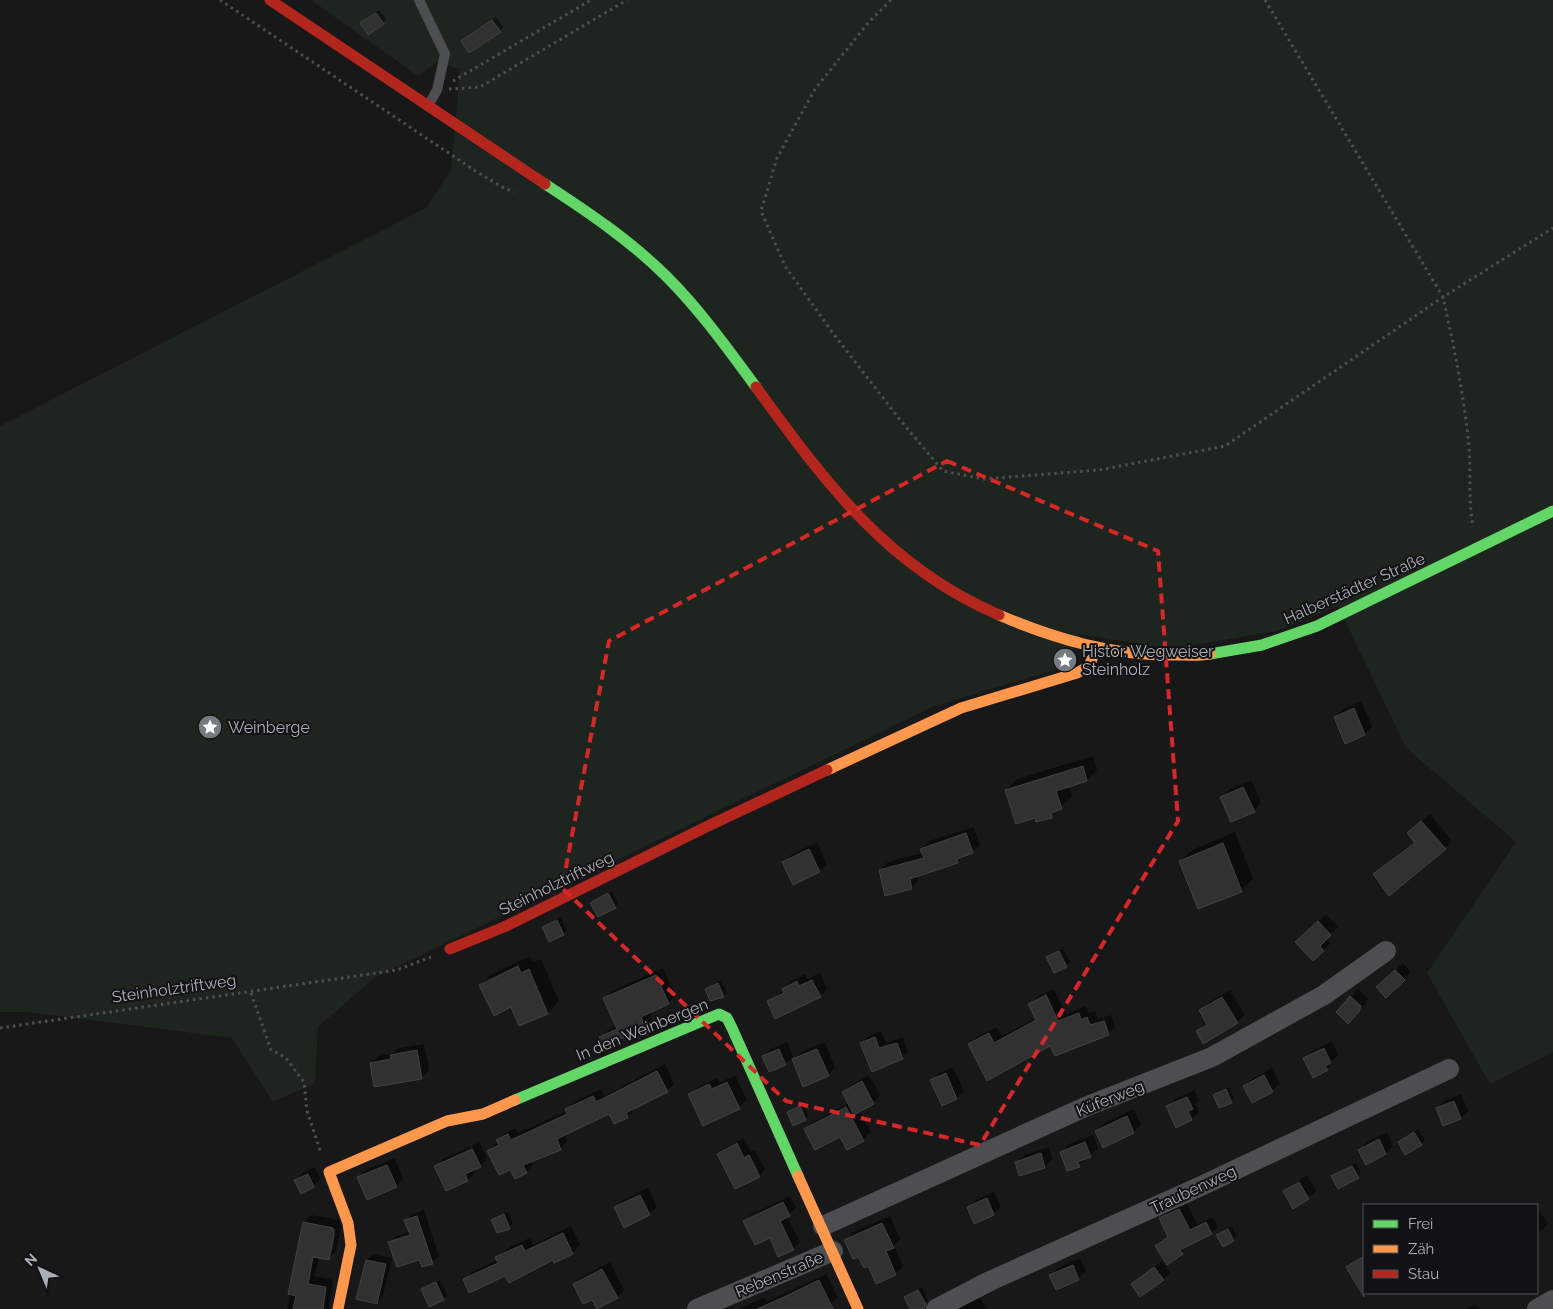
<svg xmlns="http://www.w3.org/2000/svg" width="1553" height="1309" viewBox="0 0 1553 1309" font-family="Raleway,sans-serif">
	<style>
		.green { fill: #1e251e }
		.shadow { fill: #0007; fill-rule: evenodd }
		.building { fill: #313132; stroke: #404244 }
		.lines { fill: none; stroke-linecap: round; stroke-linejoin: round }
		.path { stroke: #4e4f53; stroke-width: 3; stroke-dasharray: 2.5 4; stroke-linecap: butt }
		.lane { stroke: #4c4e51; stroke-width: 10 }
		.street { stroke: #4c4e51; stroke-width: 20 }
		.fast { stroke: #63d668; stroke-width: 11 }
		.slow { stroke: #ff974d; stroke-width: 11 }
		.jam { stroke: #b3261e; stroke-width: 11 }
		.marked { fill: none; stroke: #d62828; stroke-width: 4; stroke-dasharray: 10 6; stroke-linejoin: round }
		.labels { text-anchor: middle; stroke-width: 4; stroke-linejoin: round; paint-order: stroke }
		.street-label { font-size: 16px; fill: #a9b0b9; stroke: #121214 }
		.poi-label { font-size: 16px; fill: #a9b0b9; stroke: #121214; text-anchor: start }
	</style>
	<rect width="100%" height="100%" fill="#181818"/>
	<polygon class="green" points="311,0 1553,0 1553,1052 1490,1084 1427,973 1516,842 1406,748 1338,606 1277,631 1171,649 1078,634 1070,665 932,707 374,978 318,1027 315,1083 273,1102 232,1038 27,1012 0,1012 0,426 426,208 451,170 460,69 437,62 418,76"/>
	<g class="shadow">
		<polygon points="379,10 386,19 383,23 365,20"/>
		<polygon points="496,17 503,27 500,31 462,41"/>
		<polygon points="1361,701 1372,726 1365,734 1346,742 1335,717 1343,709"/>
		<polygon points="1093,756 1097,770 1087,780 1069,786 1072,797 1051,816 1036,816 1006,790 1017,779"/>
		<polygon points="1251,780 1261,803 1254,811 1221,798 1229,790"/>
		<polygon points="1430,814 1452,841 1445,848 1374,875 1416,842 1416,826"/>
		<polygon points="974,827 980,845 972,852 964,855 957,862 918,875 919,880 912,888 880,870 888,862 923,853 922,849 929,841"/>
		<polygon points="1235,832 1253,879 1242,891 1198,908 1180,861 1192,850"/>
		<polygon points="817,842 827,864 820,871 784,862 791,855"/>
		<polygon points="612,891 618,904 615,907 592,903"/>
		<polygon points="1326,914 1338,927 1326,938 1331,943 1313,960 1297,942"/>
		<polygon points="561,917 567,930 563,934 543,928"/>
		<polygon points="1063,948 1070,962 1066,966 1048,957"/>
		<polygon points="530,956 533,962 541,959 559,1001 548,1013 520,1024 512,1006 480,985 492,974"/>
		<polygon points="1403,963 1411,972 1404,980 1378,987"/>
		<polygon points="663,968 676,995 668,1003 650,1011 652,1019 645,1027 601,1038 608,1030 617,1026 605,999 612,991"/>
		<polygon points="820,973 827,989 820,996 768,1002 784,990 791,981 805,974 807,979"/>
		<polygon points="721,980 727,993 724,996 711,999 706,989"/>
		<polygon points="1054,989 1066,1014 1086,1006 1089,1013 1095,1011 1098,1019 1102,1017 1107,1032 1109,1032 1104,1017 1112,1015 1115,1027 1108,1034 1071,1050 1070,1048 1051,1044 969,1044 977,1037 997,1027 1002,1036 1036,1018 1030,1004 1037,997"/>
		<polygon points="1358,989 1368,998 1366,1003 1356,1015 1337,1012"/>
		<polygon points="1230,990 1245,1015 1237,1022 1197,1031 1208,1022 1200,1010 1208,1003"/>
		<polygon points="881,1031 886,1043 903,1037 908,1052 902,1058 861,1043 868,1037"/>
		<polygon points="1332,1041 1338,1054 1327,1069 1305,1058 1312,1051"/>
		<polygon points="787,1042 793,1057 785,1064 763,1056 771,1049"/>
		<polygon points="825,1042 835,1068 828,1075 794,1060 801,1052"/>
		<polygon points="424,1044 429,1070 421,1078 371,1063 379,1056 393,1053 399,1048"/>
		<polygon points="665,1064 674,1084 667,1091 634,1107 635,1109 628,1117 615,1123 610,1113 565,1134 567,1141 560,1149 531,1160 533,1165 526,1172 511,1168 489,1151 505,1133 516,1128 518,1133 567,1111 574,1102 601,1089 604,1096"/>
		<polygon points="953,1067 964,1091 956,1098 932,1080 940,1073"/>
		<polygon points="1272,1068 1280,1083 1272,1091 1253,1101 1245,1086 1252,1079"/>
		<polygon points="735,1075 747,1100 739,1108 690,1095 698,1087 717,1078 719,1083"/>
		<polygon points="869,1075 880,1095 873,1103 859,1110 871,1132 863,1140 806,1130 813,1122 849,1103 843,1093 851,1085"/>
		<polygon points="1229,1087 1234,1098 1231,1102 1214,1095"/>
		<polygon points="1194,1090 1199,1100 1196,1104 1199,1112 1192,1119 1168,1107 1175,1099"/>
		<polygon points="1461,1094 1468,1111 1460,1118 1437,1108 1445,1100"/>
		<polygon points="803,1104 809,1116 805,1119 788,1112"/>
		<polygon points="1134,1109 1141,1124 1134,1132 1103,1146 1097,1131 1104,1123"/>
		<polygon points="1418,1129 1425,1140 1421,1144 1399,1142"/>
		<polygon points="1387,1132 1393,1146 1386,1153 1366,1163 1360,1150 1367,1142"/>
		<polygon points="1093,1135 1098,1148 1079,1166 1061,1152 1069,1144"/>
		<polygon points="743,1138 751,1152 755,1150 765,1170 759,1176 719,1154 725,1148"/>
		<polygon points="480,1142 487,1159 480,1166 474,1169 475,1173 468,1180 446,1190 436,1167 443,1159 470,1147 478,1165 481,1165 472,1146"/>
		<polygon points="1049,1147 1052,1159 1045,1167 1020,1174 1016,1162 1024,1155"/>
		<polygon points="395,1158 403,1179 396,1186 359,1177 366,1170"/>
		<polygon points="1356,1163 1361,1174 1358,1177 1333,1176"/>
		<polygon points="315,1167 321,1179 313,1186 296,1180 303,1173"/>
		<polygon points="1307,1175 1316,1191 1308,1198 1284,1191"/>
		<polygon points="648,1188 657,1207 649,1214 615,1207 623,1200"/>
		<polygon points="994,1192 1001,1206 993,1214 968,1208 976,1200"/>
		<polygon points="790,1196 796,1208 787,1216 800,1242 793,1249 745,1221 752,1214"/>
		<polygon points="1186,1203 1197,1224 1213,1217 1218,1227 1211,1233 1188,1245 1182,1253 1156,1246 1169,1236 1160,1218 1167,1212"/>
		<polygon points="1538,1209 1548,1224 1537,1234 1537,1210"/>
		<polygon points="424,1210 439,1256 432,1262 390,1243 396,1236 410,1232 406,1221 412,1214"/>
		<polygon points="508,1212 513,1224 497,1232 492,1220"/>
		<path d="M311 1215 340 1220 341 1227 336 1251 328 1259 319 1257 315 1276 333 1280 329 1309H287L304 1222ZM334 1229H336L332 1252H329Z"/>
		<polygon points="890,1216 900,1239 894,1245 903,1266 895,1274 869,1264 846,1240 853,1232"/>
		<polygon points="571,1226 580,1245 572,1253 506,1275 465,1279 472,1272 498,1260 497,1257 511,1246 530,1238 533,1245"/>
		<polygon points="1232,1226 1237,1236 1223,1245 1218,1235"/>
		<polygon points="374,1254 392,1258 383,1296 377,1303 357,1298 367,1260"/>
		<polygon points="1364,1255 1364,1281 1358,1284 1348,1268"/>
		<polygon points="1080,1258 1086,1271 1078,1279 1051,1275 1058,1268"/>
		<polygon points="1162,1261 1170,1272 1163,1280 1133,1284"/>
		<polygon points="610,1262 624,1290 617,1297 574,1285 582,1277"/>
		<polygon points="826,1274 838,1298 822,1309 739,1309 764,1297 767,1302"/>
		<polygon points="440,1280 447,1296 443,1299 422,1289"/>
		<polygon points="922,1287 928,1301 916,1309 912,1309 906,1298"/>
		<polygon points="980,1297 987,1309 956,1309"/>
		<polygon points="1475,1304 1479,1309 1467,1309"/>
	</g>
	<g class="building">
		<polygon points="376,13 384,24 368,35 360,23"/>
		<polygon points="492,20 501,32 469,53 461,41"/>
		<polygon points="1354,708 1365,735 1345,744 1334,717"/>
		<polygon points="1083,766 1087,781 1056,791 1062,809 1051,813 1052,818 1036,822 1035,818 1016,824 1005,790"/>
		<polygon points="1243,787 1255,812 1231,822 1220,797"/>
		<polygon points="1421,821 1446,849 1389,896 1373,874 1415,843 1407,833"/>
		<polygon points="966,833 973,853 957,859 958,863 910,879 912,889 885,896 879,870 924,858 920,849"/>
		<polygon points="1223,843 1242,892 1198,909 1179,861"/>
		<polygon points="809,849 820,872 793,885 782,862"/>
		<polygon points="608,893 616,908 598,917 590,903"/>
		<polygon points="557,920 564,935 549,942 542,927"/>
		<polygon points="1318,921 1331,935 1320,946 1324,951 1313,961 1295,942"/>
		<polygon points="1059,951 1067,967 1054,973 1046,957"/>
		<polygon points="518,966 521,973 529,969 548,1014 519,1026 511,1007 494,1016 479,985"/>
		<polygon points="1395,970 1405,980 1386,998 1376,987"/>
		<polygon points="656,975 669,1004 641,1017 646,1028 603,1046 599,1037 617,1029 603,998"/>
		<polygon points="812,980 821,997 775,1019 767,1001 784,993 782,989 797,981 799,986"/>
		<polygon points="718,983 724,997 710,1001 705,989"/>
		<polygon points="1046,995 1058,1021 1079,1013 1081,1020 1087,1017 1090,1025 1104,1021 1109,1035 1055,1056 1050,1046 987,1081 968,1044 989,1033 994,1043 1036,1020 1028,1004"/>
		<polygon points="1350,996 1361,1006 1359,1012 1348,1024 1336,1012"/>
		<polygon points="1222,997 1238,1023 1203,1044 1196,1031 1207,1025 1199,1010"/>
		<polygon points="875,1037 879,1048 897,1043 903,1059 872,1072 860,1043"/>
		<polygon points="1324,1048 1331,1063 1325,1066 1328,1070 1313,1078 1303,1058"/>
		<polygon points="779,1049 786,1065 769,1072 762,1056"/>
		<polygon points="817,1049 829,1076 803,1087 792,1059"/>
		<polygon points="417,1050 422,1079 374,1087 370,1063 391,1059 390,1055"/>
		<polygon points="657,1071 668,1092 626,1113 628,1118 614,1124 609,1114 557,1139 561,1150 523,1165 527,1173 515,1179 510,1170 499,1175 487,1151 499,1145 496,1140 508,1134 511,1140 567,1114 565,1109 593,1096 596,1102"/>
		<polygon points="946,1073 957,1099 942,1106 930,1080"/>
		<polygon points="1264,1075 1273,1092 1252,1103 1243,1086"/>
		<polygon points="862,1081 874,1104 854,1115 842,1092"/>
		<polygon points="727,1082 740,1109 703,1126 688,1094 709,1084 712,1089"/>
		<polygon points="1226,1089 1232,1103 1219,1108 1213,1095"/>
		<polygon points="1187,1097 1193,1109 1188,1111 1192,1120 1176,1128 1166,1106"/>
		<polygon points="1454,1101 1461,1119 1443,1126 1436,1108"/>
		<polygon points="800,1106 806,1120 793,1126 787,1112"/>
		<polygon points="846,1107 864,1141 847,1150 840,1137 815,1150 804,1129"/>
		<polygon points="1127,1116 1134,1133 1103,1148 1095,1131"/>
		<polygon points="1414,1132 1422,1145 1405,1155 1398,1142"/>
		<polygon points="1379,1139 1386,1154 1366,1165 1358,1150"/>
		<polygon points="1085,1142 1091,1157 1078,1162 1080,1167 1067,1171 1060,1152"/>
		<polygon points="737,1143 744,1158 749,1155 760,1177 735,1189 717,1154"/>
		<polygon points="472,1149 481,1167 465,1174 468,1181 446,1191 434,1166"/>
		<polygon points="1041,1153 1045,1168 1019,1176 1015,1162"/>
		<polygon points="387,1165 397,1187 367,1200 357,1177"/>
		<polygon points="1352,1166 1359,1178 1338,1189 1331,1176"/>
		<polygon points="308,1174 314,1187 301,1194 294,1180"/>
		<polygon points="1299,1182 1309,1199 1293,1209 1283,1191"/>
		<polygon points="640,1195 650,1215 624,1228 614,1207"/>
		<polygon points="987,1198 994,1215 974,1224 967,1207"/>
		<polygon points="783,1202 790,1216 780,1221 794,1250 778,1257 770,1238 755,1245 743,1221"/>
		<polygon points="1179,1209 1190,1230 1206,1222 1212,1234 1180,1250 1183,1254 1167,1265 1155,1246 1168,1237 1159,1218"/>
		<polygon points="504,1214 510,1229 497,1233 491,1220"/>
		<polygon points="417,1216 433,1264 422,1267 419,1260 397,1267 388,1242 410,1235 404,1220"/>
		<polygon points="303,1222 333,1228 334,1235 329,1260 313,1257 308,1284 326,1287 323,1309 293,1309 296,1296 288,1294"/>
		<polygon points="882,1223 894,1248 886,1251 896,1275 876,1284 868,1266 864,1268 858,1257 853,1259 844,1240"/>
		<polygon points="1228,1229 1234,1241 1223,1247 1216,1235"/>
		<polygon points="563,1233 573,1254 554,1263 553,1260 509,1283 505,1276 469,1293 463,1279 498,1263 495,1257 522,1245 525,1251"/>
		<polygon points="1364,1256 1364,1297 1346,1267"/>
		<polygon points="366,1260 386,1264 377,1304 356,1299"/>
		<polygon points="1073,1265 1079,1280 1056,1290 1049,1275"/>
		<polygon points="1154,1267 1164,1280 1140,1297 1131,1284"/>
		<polygon points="602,1269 618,1298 597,1309 592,1300 583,1304 573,1284"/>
		<polygon points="819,1280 833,1309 757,1309 786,1296"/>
		<polygon points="436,1282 444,1300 429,1307 421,1289"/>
		<polygon points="918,1290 926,1304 924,1309 910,1309 904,1297"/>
	</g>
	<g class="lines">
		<g class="path">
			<polyline points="220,0 477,172 502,187 514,192"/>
			<path d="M891 0 868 23 815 89 777 158 761 211 785 266 835 336 901 421 943 471 983 479 1099 470 1225 446 1443 297C1454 347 1464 396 1469 446 1471 473 1468 499 1473 527"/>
			<polyline points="1265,0 1443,297 1553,228"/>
			<polyline points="453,81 591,0"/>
			<polyline points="449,89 480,87 627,0"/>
			<polyline points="251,993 271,1050 285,1057 304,1082 307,1111 321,1153"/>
			<polyline points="0,1028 397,970 431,957"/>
		</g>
		<polyline class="lane" points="419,0 445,54 437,90 428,106"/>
		<g class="street">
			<polyline points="823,1226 1085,1107 1212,1057 1324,995 1386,951"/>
			<polyline points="697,1309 833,1251"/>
			<polyline points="936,1309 990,1281 1199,1187 1449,1069"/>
			<polyline points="1537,1309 1553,1300"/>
		</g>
		<g class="fast">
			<path d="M545 184C588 212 631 241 667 277 700 310 728 349 756 387"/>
			<polyline points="1210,654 1262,645 1317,626 1553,511"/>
			<polyline points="515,1100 719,1014 727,1018 732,1028 798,1176"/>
		</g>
		<g class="slow">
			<path d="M999 615C1055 639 1113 656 1175 655 1186 655 1199 656 1210 654"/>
			<polyline points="827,770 961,708 1077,673 1089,666 1092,659"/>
			<polyline points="798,1176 858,1309"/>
			<polyline points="338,1309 351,1245 348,1223 329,1172 447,1121 483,1114 515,1100"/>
		</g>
		<g class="jam">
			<polyline points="270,0 545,184"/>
			<path d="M756 387C825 482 887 567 999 615"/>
			<polyline points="450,949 504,927 708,826 827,770"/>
		</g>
	</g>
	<path class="marked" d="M947 461 1158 551 1178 821 980 1145 786 1101 562 888 609 641Z"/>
	<defs>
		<g id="sight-disc" transform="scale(1.25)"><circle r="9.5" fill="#767b81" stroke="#121214"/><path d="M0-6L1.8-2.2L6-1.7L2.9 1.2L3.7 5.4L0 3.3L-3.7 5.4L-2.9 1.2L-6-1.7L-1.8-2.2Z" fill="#fff"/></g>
	</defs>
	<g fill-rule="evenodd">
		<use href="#sight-disc" x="1065" y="660"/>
		<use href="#sight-disc" x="210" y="727"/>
	</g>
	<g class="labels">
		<g class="street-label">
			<text transform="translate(1354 588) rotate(-24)" y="6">Halberstädter Straße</text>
			<text transform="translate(556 883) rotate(-26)" y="6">Steinholztriftweg</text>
			<text transform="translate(174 988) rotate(-8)" y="6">Steinholztriftweg</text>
			<text transform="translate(642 1029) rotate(-22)" y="6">In den Weinbergen</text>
			<text transform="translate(1110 1098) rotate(-22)" y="6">Küferweg</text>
			<text transform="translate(1193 1189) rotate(-25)" y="6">Traubenweg</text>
			<text transform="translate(779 1274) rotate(-23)" y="6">Rebenstraße</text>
		</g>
		<g class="poi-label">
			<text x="1082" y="657">Histor. Wegweiser<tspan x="1082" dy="18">Steinholz</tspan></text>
			<text x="228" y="733">Weinberge</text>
		</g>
	</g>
	<rect x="1363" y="1204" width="175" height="90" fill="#121214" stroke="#4e5156"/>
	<rect x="1373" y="1220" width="25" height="8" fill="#63d668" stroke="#4e5156"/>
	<text x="1408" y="1229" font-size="15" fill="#a9b0b9">Frei</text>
	<rect x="1373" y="1245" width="25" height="8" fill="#ff974d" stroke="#4e5156"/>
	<text x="1408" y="1254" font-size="15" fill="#a9b0b9">Zäh</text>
	<rect x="1373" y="1270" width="25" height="8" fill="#b3261e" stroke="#4e5156"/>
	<text x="1408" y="1279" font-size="15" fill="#a9b0b9">Stau</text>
	<g transform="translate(40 1269) rotate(316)" stroke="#121214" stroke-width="4" paint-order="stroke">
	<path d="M0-4L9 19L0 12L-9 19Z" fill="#a9b0b9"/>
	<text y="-8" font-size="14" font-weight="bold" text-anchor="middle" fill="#a9b0b9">N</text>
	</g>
</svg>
